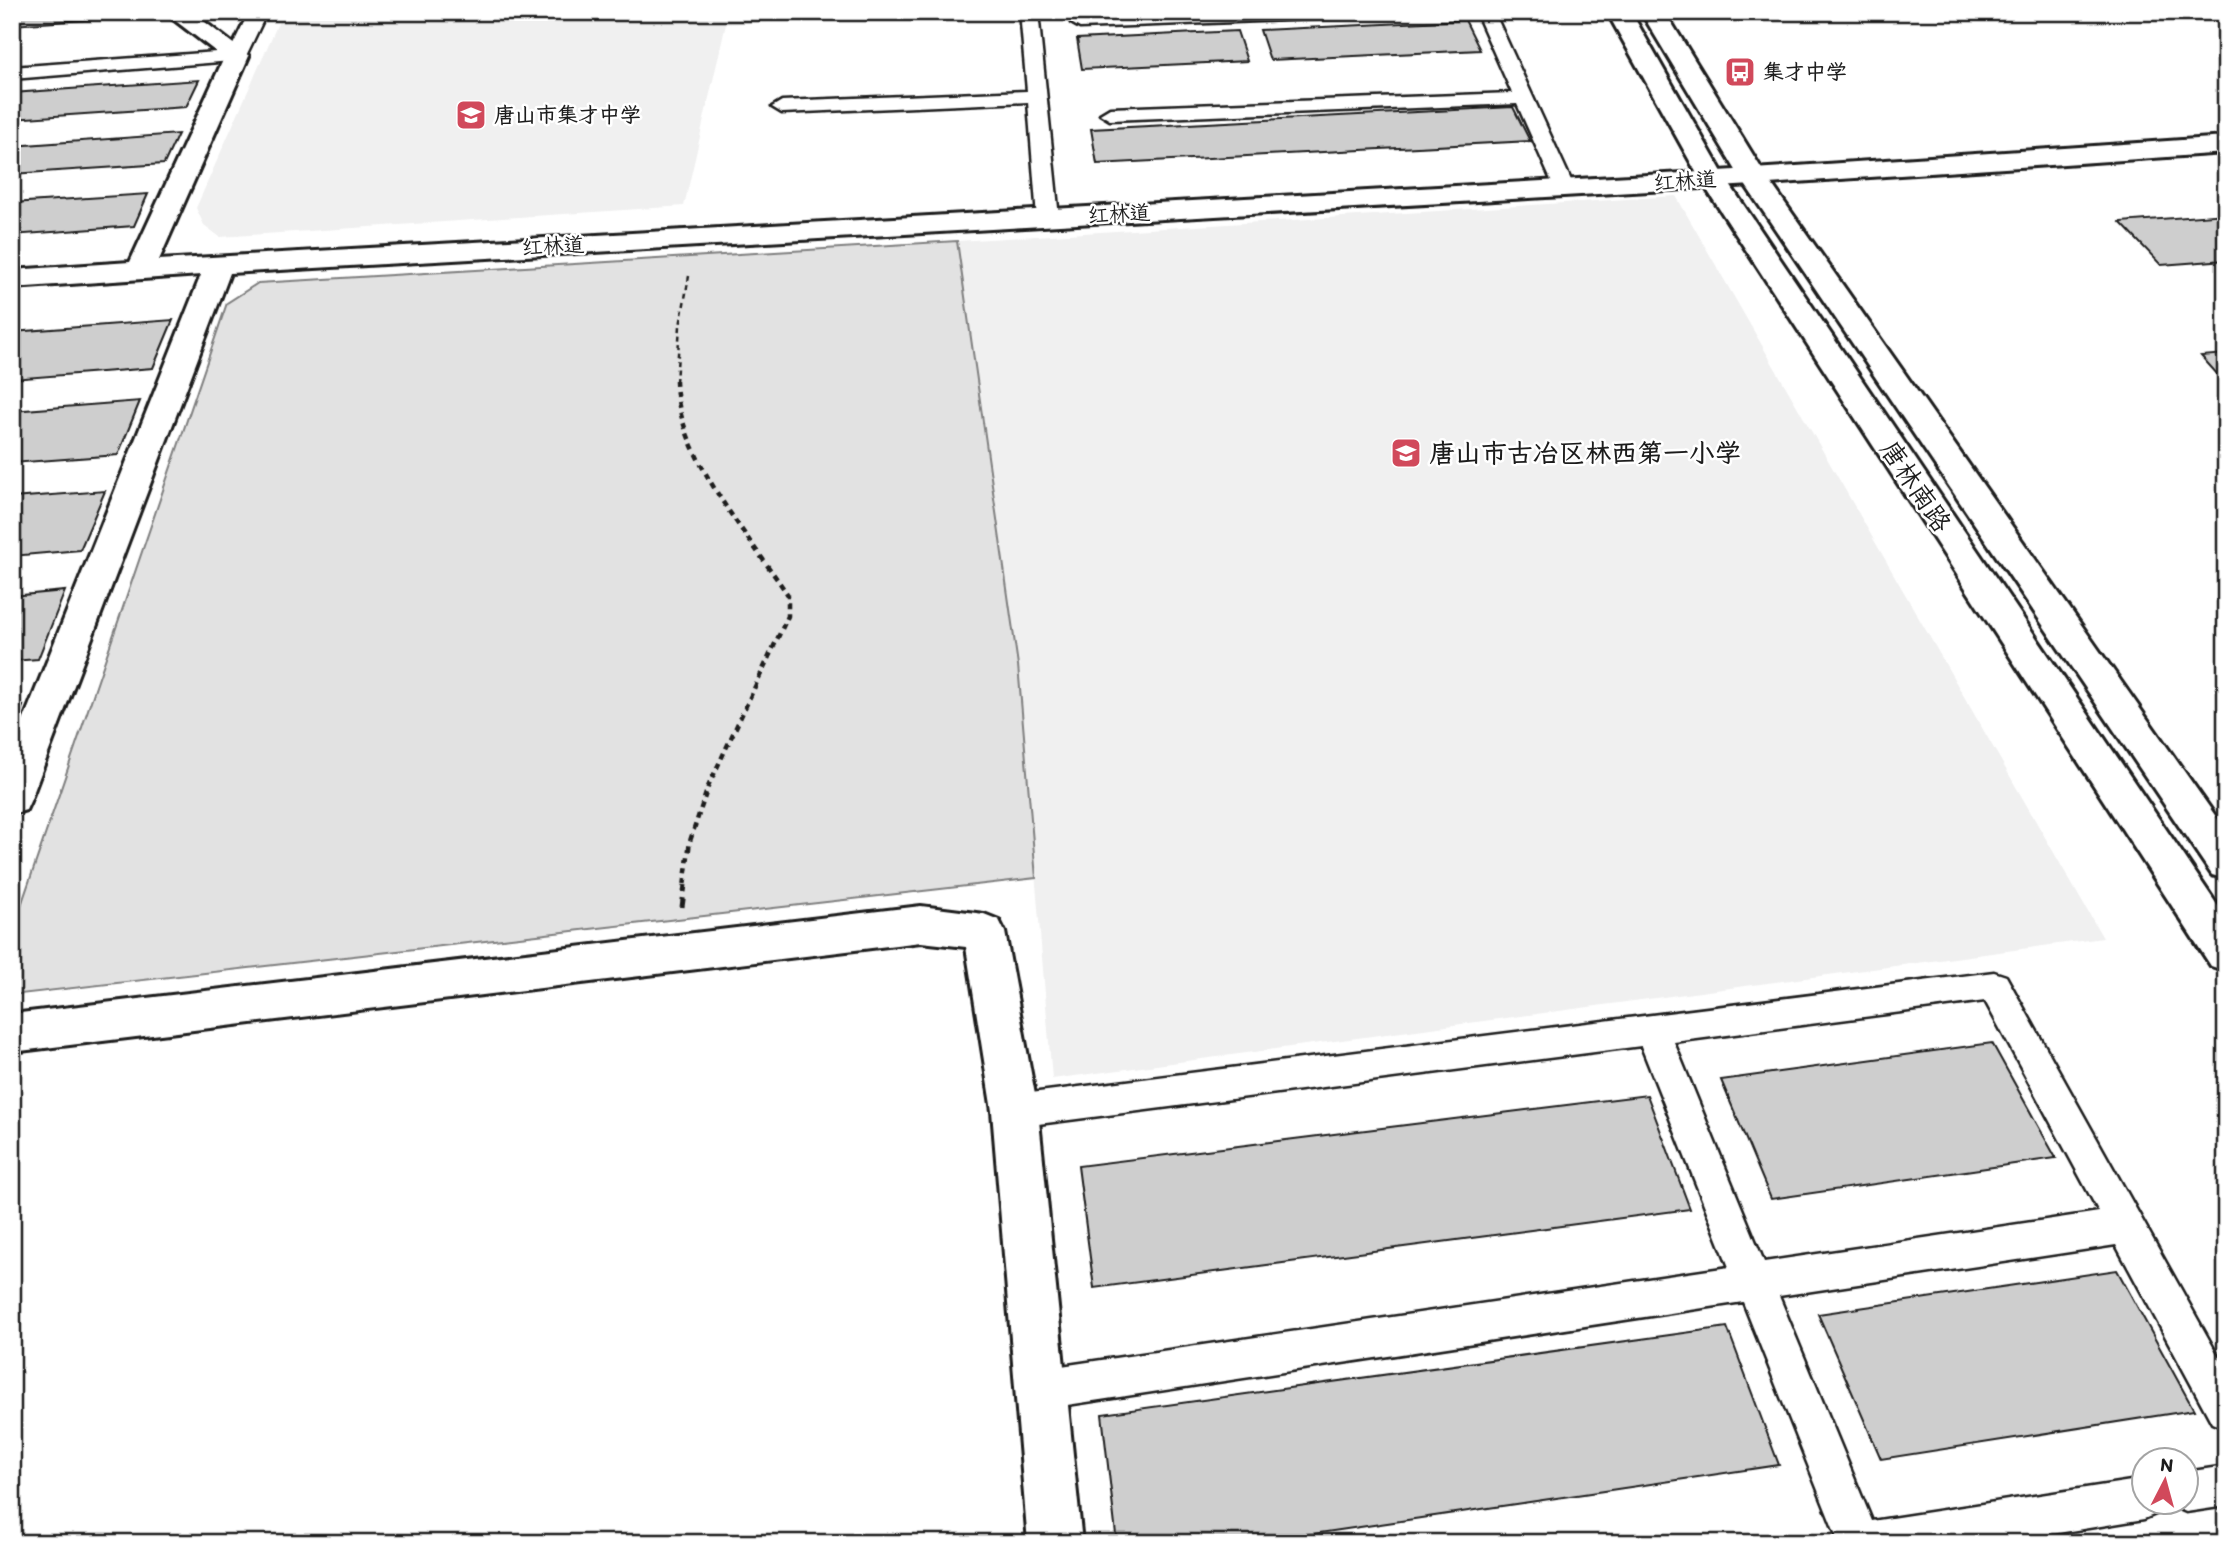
<svg xmlns="http://www.w3.org/2000/svg" width="2238" height="1555" viewBox="0 0 2238 1555" font-family="Itim,'LXGW WenKai TC',sans-serif">
	<style>
		.built { fill: #f0f0f0 }
		.green { fill: #e2e2e2; stroke: #7f7f7f; stroke-width: 2 }
		.building { fill: #cecece; stroke: #1c1c1c; stroke-width: 2 }
		.lines { fill: none; stroke-linecap: round; stroke-linejoin: round }
		.service-casing { stroke: #1c1c1c; stroke-width: 5 }
		.minor-casing { stroke: #1c1c1c; stroke-width: 6 }
		.tertiary-casing { stroke: #1c1c1c; stroke-width: 6 }
		.secondary-casing { stroke: #1c1c1c; stroke-width: 6 }
		.path-far2 { stroke: #1c1c1c; stroke-width: 2.5; stroke-dasharray: 5 3.5; stroke-linecap: butt }
		.path-far1 { stroke: #1c1c1c; stroke-width: 4.5; stroke-dasharray: 6 5; stroke-linecap: butt }
		.path { stroke: #1c1c1c; stroke-width: 5; stroke-dasharray: 9 6; stroke-linecap: butt }
		.service { fill: #fff; fill-rule: evenodd }
		.minor { fill: #fff; fill-rule: evenodd }
		.tertiary { fill: #fff; fill-rule: evenodd }
		.secondary { fill: #fff; fill-rule: evenodd }
		.labels { text-anchor: middle; stroke-width: 5; stroke-linejoin: round; paint-order: stroke }
		.far-poi-label { font-size: 21px; font-weight: bold; fill: #1c1c1c; stroke: #fff; text-anchor: start }
		.far-street-label { font-size: 21px; fill: #1c1c1c; stroke: #fff }
		.poi-label { font-size: 26px; font-weight: bold; fill: #1c1c1c; stroke: #fff; text-anchor: start }
		.street-label { font-size: 26px; fill: #1c1c1c; stroke: #fff }
	</style>
	<rect width="100%" height="100%" fill="#fff"/>
	<filter id="ink" filterUnits="userSpaceOnUse"><feTurbulence type="fractalNoise" baseFrequency=".0143" numOctaves="2"/><feDisplacementMap in="SourceGraphic" scale="14" xChannelSelector="R" yChannelSelector="G"/><feConvolveMatrix kernelMatrix="1 2 1 2 8 2 1 2 1" color-interpolation-filters="sRGB"/></filter>
	<g filter="url(#ink)">
		<g class="built">
			<polygon points="283,12 790,12 788,21 726,24 684,206 220,237 204,225 196,208"/>
			<polygon points="1676,196 2103,938 1052,1079 1018,665 957,241"/>
		</g>
		<polygon class="green" points="957,241 1018,665 1036,878 12,995 12,932 227,303 258,283"/>
		<g class="building">
			<polygon points="12,12 117,12 114,18 12,25"/>
			<polygon points="1465,20 1480,50 1270,60 1260,30"/>
			<polygon points="1237,31 1247,61 1082,69 1077,39"/>
			<polygon points="199,80 186,107 12,119 12,93"/>
			<polygon points="1513,107 1530,141 1097,164 1091,129"/>
			<polygon points="178,134 164,164 12,174 12,146"/>
			<polygon points="148,194 134,226 12,235 12,203"/>
			<polygon points="2226,214 2226,260 2161,265 2120,222"/>
			<polygon points="173,320 153,368 12,379 12,332"/>
			<polygon points="2226,354 2226,384 2201,356"/>
			<polygon points="140,401 118,455 12,463 12,411"/>
			<polygon points="105,491 80,550 12,556 12,498"/>
			<polygon points="65,591 38,659 12,661 12,596"/>
			<polygon points="23,706 12,733 12,707"/>
			<polygon points="1992,1043 2056,1158 1771,1199 1721,1080"/>
			<polygon points="1647,1095 1690,1209 1094,1288 1078,1166"/>
			<polygon points="2117,1270 2194,1410 1881,1459 1818,1314"/>
			<polygon points="1727,1327 1779,1465 1252,1543 1117,1543 1102,1414"/>
		</g>
		<g class="lines">
			<g class="service-casing">
				<g id="service">
					<polygon points="249,12 267,12 244,60 12,79 12,67 230,51"/>
					<polygon points="1020,12 1038,12 1059,218 1056,223 1040,223 1037,218 1028,102 782,113 772,107 782,101 1027,91"/>
					<polygon points="1216,12 1372,12 1363,17 1080,28 1071,23 1080,18"/>
					<polygon points="1476,12 1494,12 1575,189 1572,193 1558,193 1555,189 1517,104 1110,120 1100,114 1110,108 1512,93"/>
					<path d="M1994 972 2006 976 2226 1370V1429L2212 1423 2116 1245 1779 1296 1872 1521 2144 1479V1502H2163L2158 1513 2144 1519 1996 1543H1839L1743 1302 1041 1409 1027 1403 1021 1389 1027 1375 1041 1369 1729 1267 1641 1046 1015 1127 1003 1122 998 1111 1003 1100 1015 1095ZM1985 1001 2099 1212 1764 1262 1674 1042Z"/>
					<polygon points="2226,1466 2226,1506 2186,1512 2172,1506 2170,1502 2186,1502 2186,1472"/>
				</g>
			</g>
			<g class="minor-casing">
				<g id="minor">
					<polygon points="164,12 192,12 249,56 159,260 1753,169 1762,171 1766,177 1762,183 1753,185 230,273 31,799 26,810 12,814 12,749 201,275 12,288 12,270 130,262 224,58"/>
					<polygon points="921,906 984,914 999,920 1005,932 1038,1111 1082,1543 1028,1543 992,1111 966,947 921,942 12,1052 12,1014"/>
				</g>
			</g>
			<g class="tertiary-casing">
				<polygon id="tertiary" points="2226,137 2226,153 1753,185 1744,183 1740,177 1744,171 1753,169"/>
			</g>
			<g class="secondary-casing">
				<g id="secondary">
					<polygon points="1607,12 1631,12 1726,179 2226,918 2226,971 2211,966 1700,179"/>
					<polygon points="1641,12 1665,12 1766,176 2226,831 2226,879 2212,875 1740,177"/>
				</g>
			</g>
			<polyline class="path-far2" points="676,382 680,326 689,276"/>
			<path class="path-far1" d="M676 380C677 455 748 535 788 595V616L708 787 690 841 684 887"/>
			<polyline class="path" points="682,907 685,885"/>
			<use href="#service" class="service"/>
			<use href="#minor" class="minor"/>
			<use href="#tertiary" class="tertiary"/>
			<use href="#secondary" class="secondary"/>
		</g>
	</g>
	<defs>
		<g id="bus-square" transform="scale(1.575)"><rect x="-9" y="-9" width="18" height="18" rx="4" fill="#d1495b" stroke="#fff"/><path d="M-5-6H5V4H4V6H2V4H-2V6H-4V4H-5ZM-3.5-4V0h7V-4ZM-3.5 1.2v1.5H-2V1.2ZM2 1.2v1.5H3.5V1.2Z" fill="#fff"/></g>
		<g id="school-square" transform="scale(1.575)"><rect x="-9" y="-9" width="18" height="18" rx="4" fill="#d1495b" stroke="#fff"/><path d="M0-5L7-2L0 1L-7-2ZM-4 1L0 2.5L4 1V4Q0 6-4 4Z" fill="#fff"/></g>
	</defs>
	<g fill-rule="evenodd">
		<use href="#bus-square" x="1740" y="72"/>
		<use href="#school-square" x="471" y="115"/>
		<use href="#school-square" x="1406" y="453"/>
	</g>
	<g class="labels">
		<g class="far-poi-label">
			<text x="1763" y="79">集才中学</text>
			<text x="494" y="122">唐山市集才中学</text>
		</g>
		<g class="far-street-label">
			<text transform="translate(1685 181) rotate(-4)" y="7">红林道</text>
			<text transform="translate(1119 214) rotate(-3)" y="7">红林道</text>
			<text transform="translate(553 246) rotate(-3)" y="7">红林道</text>
		</g>
		<g class="poi-label">
			<text x="1429" y="462">唐山市古冶区林西第一小学</text>
		</g>
		<g class="street-label">
			<text transform="translate(1916 486) rotate(56)" y="9">唐林南路</text>
		</g>
	</g>
	<rect width="2238" height="1555" fill="none" stroke="#fff" stroke-width="42"/>
	<rect x="21" y="21" width="2196" height="1513" fill="none" stroke="#1c1c1c" stroke-width="2.5" filter="url(#ink)"/>
	<g transform="translate(2165 1481) rotate(6)"><circle r="33" fill="#ffffff" stroke="#a4a4a4" stroke-width="2"/>
	<path d="M0-5L12 26L0 18L-12 26Z" fill="#d1495b"/>
	<text y="-10" font-size="19" font-weight="bold" text-anchor="middle" fill="#1c1c1c">N</text>
	</g>
</svg>
